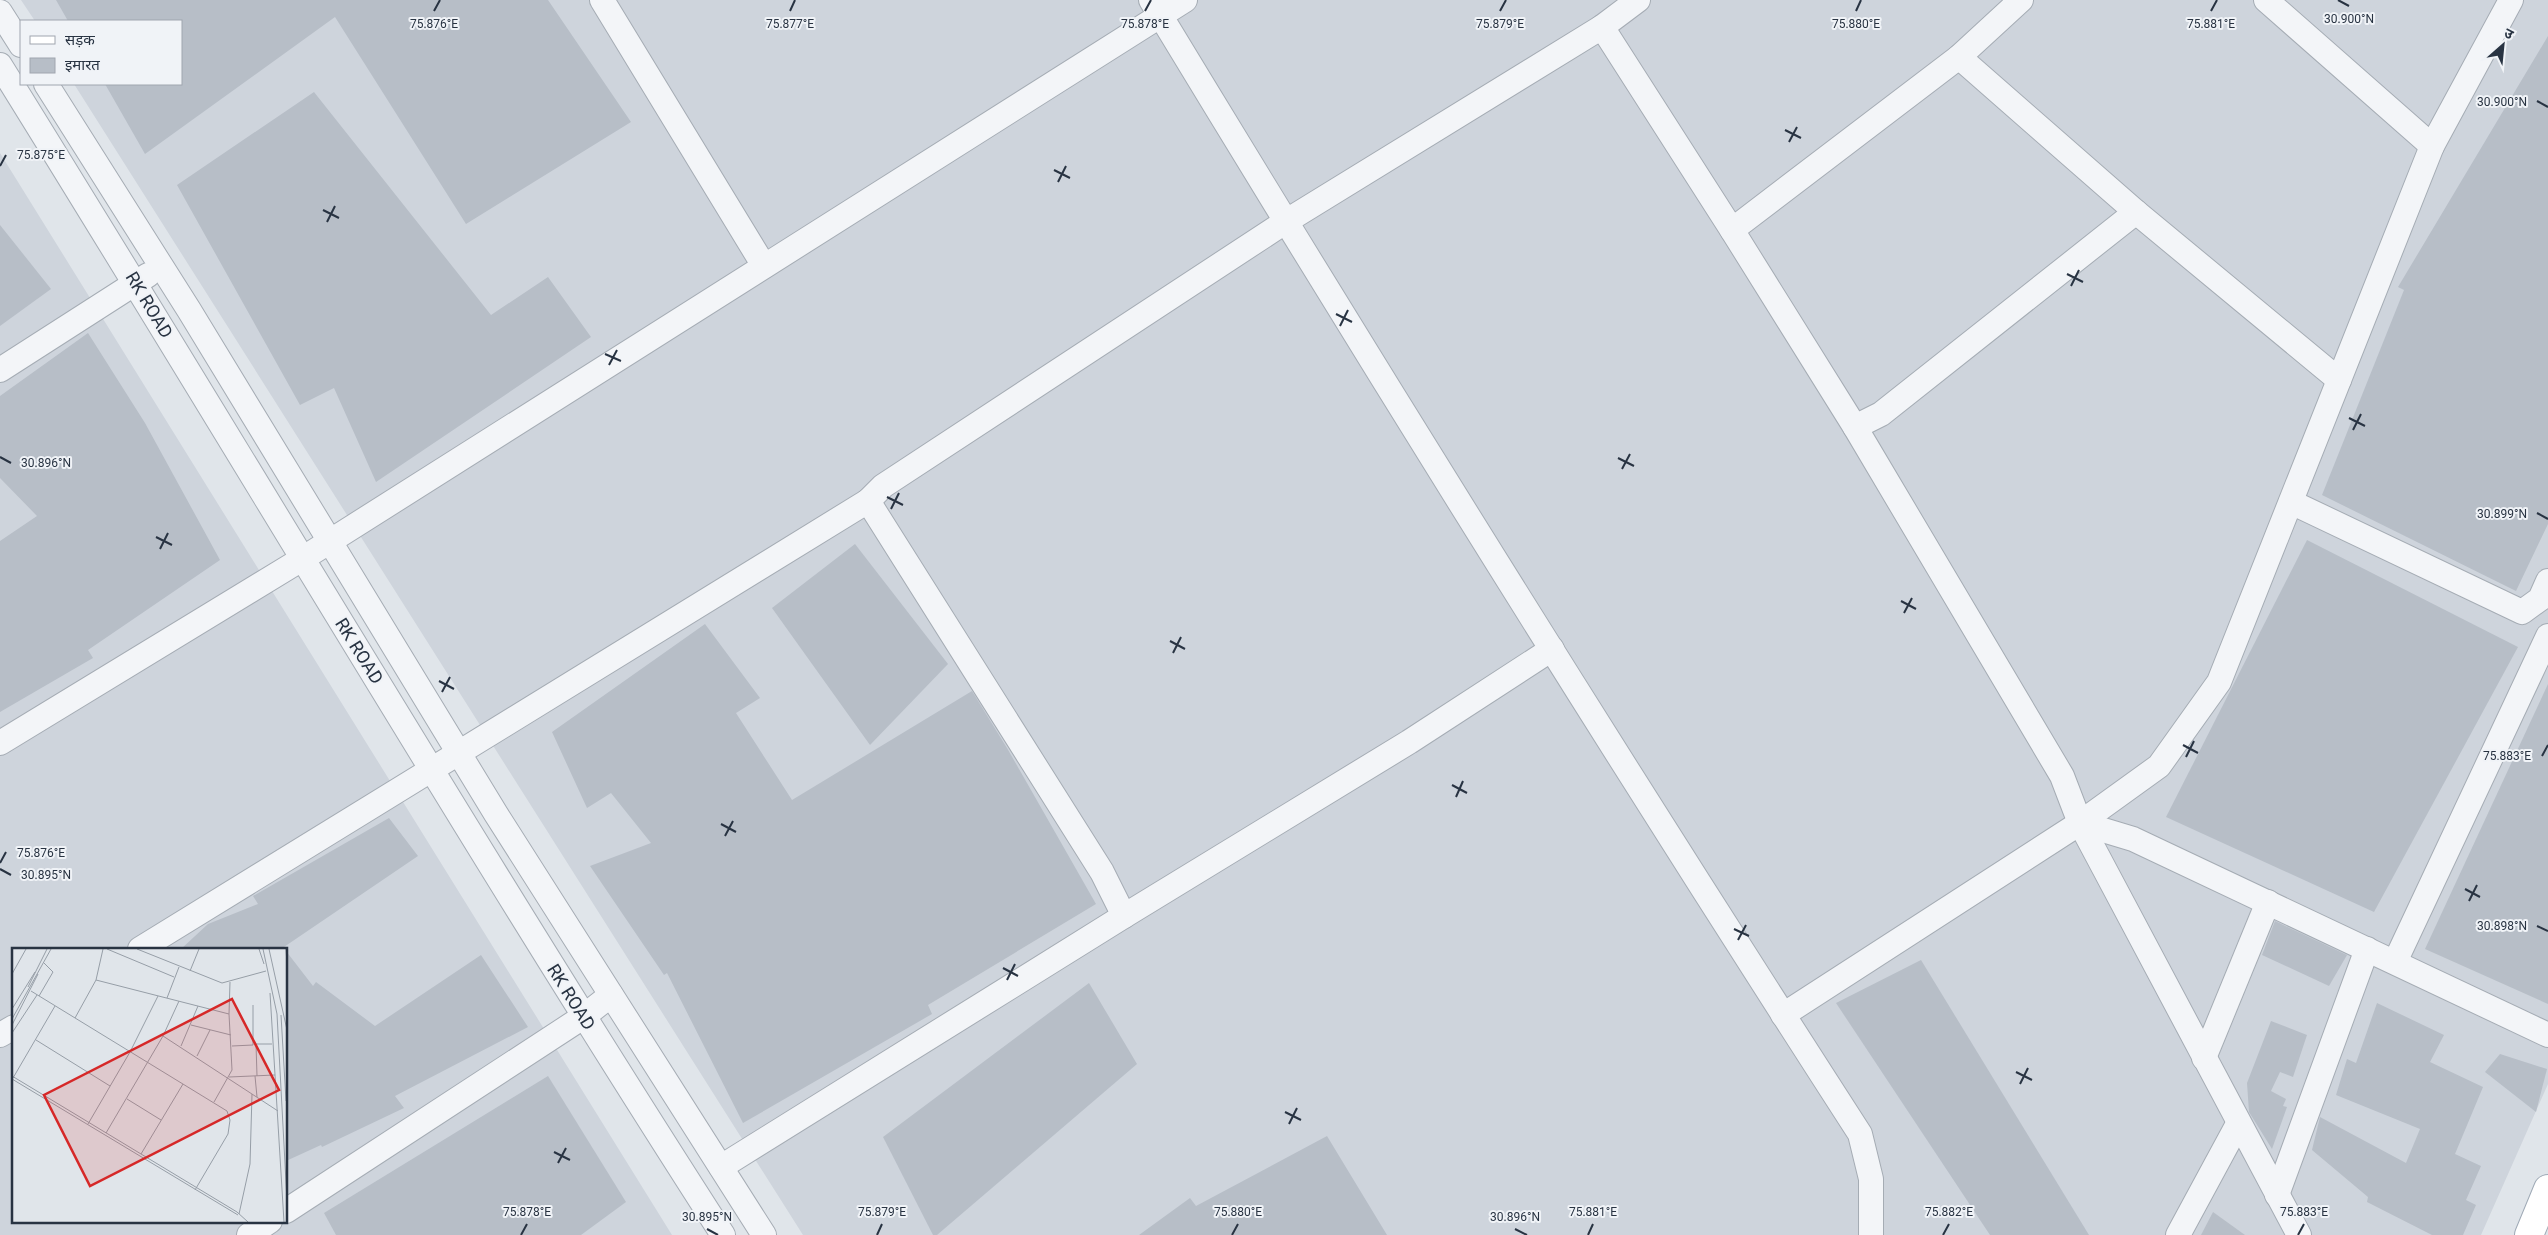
<svg xmlns="http://www.w3.org/2000/svg" width="2548" height="1235" viewBox="0 0 2548 1235" font-family="Roboto,'Noto Sans Devanagari',sans-serif">
	<style>
		.built { fill: #ced4dc; fill-rule: evenodd }
		.building { fill: #b7bec7 }
		.lines { fill: none; stroke-linecap: round; stroke-linejoin: round }
		.minor-casing { stroke: #a5acb4; stroke-width: 26 }
		.major-casing { stroke: #9faab6; stroke-width: 30 }
		.minor { stroke: #f3f5f8; stroke-width: 24 }
		.major { stroke: #fff; stroke-width: 28 }
		.ticks { fill: none; stroke: #283342; stroke-width: 2 }
		.labels { text-anchor: middle; stroke-width: 4; stroke-linejoin: round; paint-order: stroke }
		.street-label { font-size: 18px; fill: #283342; stroke: #f0f3f7 }
		.inset-road { fill: none; stroke: #969ea7; stroke-width: 1 }
		.view { fill: #d62828; fill-opacity: 0.15; stroke: #d62828; stroke-width: 2.5 }
		.inset-edge { fill: none; stroke: #283342; stroke-width: 2.5 }
		.ticks-label { font-size: 12px; text-anchor: middle; fill: #283342; stroke: #f0f3f7; stroke-width: 4; stroke-linejoin: round; paint-order: stroke }
	</style>
	<rect width="100%" height="100%" fill="#e0e5ea"/>
	<g class="built">
		<polygon points="21,0 2548,0 2548,1084 2481,1235 803,1235 74,84 181,84 181,21 35,21"/>
		<path d="M0 153 672 1235H0ZM14 949H286V1221H14Z"/>
	</g>
	<g class="building">
		<polygon points="56,0 548,0 631,122 466,224 335,17 145,154 105,84 181,84 181,21 68,21"/>
		<polygon points="2548,36 2548,524 2516,591 2322,495 2404,290 2398,287"/>
		<polygon points="314,92 491,315 548,277 591,337 376,482 334,388 300,405 177,185"/>
		<polygon points="0,225 51,289 0,326"/>
		<polygon points="88,333 145,423 220,560 88,650 93,658 0,712 0,541 37,516 0,478 0,396"/>
		<polygon points="2307,540 2518,647 2374,912 2166,817"/>
		<polygon points="855,544 948,664 870,745 772,608"/>
		<polygon points="705,624 760,698 736,713 792,800 972,691 1007,748 1096,904 928,1005 932,1014 743,1123 667,973 664,975 590,866 651,843 611,793 587,808 552,732"/>
		<polygon points="2548,684 2548,1004 2425,949"/>
		<polygon points="389,818 418,856 281,949 181,949 208,924 258,904 253,896"/>
		<polygon points="2275,921 2347,955 2329,986 2262,955"/>
		<polygon points="286,951 313,986 316,982 375,1026 481,955 528,1027 395,1096 404,1108 322,1147 321,1145 286,1161"/>
		<polygon points="1921,960 2089,1235 1990,1235 1836,1003"/>
		<polygon points="1089,983 1137,1064 937,1235 933,1235 883,1137"/>
		<polygon points="2377,1003 2444,1035 2430,1062 2483,1087 2455,1154 2481,1166 2466,1200 2476,1205 2463,1235 2432,1235 2367,1202 2368,1197 2312,1150 2320,1117 2406,1163 2420,1129 2336,1095 2347,1059 2356,1063"/>
		<polygon points="2271,1021 2307,1035 2293,1077 2280,1072 2271,1091 2286,1099 2283,1106 2287,1107 2272,1149 2249,1112 2247,1083"/>
		<polygon points="2500,1054 2547,1069 2536,1112 2485,1072"/>
		<polygon points="548,1076 626,1202 581,1235 336,1235 324,1213"/>
		<polygon points="1327,1136 1387,1235 1139,1235 1190,1198 1196,1206"/>
		<polygon points="2213,1212 2245,1235 2201,1235"/>
	</g>
	<g class="lines">
		<g class="minor-casing">
			<g id="minor">
				<polyline points="602,0 764,266"/>
				<path d="M1151 0C1382 381 1618 759 1860 1134L1871 1179V1235"/>
				<polyline points="2266,0 2432,146 2511,0"/>
				<polyline points="0,12 21,45"/>
				<polyline points="1602,27 1732,230 1855,427 2062,776 2080,823 2299,1235"/>
				<polyline points="1959,57 2136,212 2339,380"/>
				<path d="M0 65C242 454 475 850 723 1235"/>
				<polyline points="46,84 189,310 496,814 764,1235"/>
				<polyline points="1732,230 1959,57 2021,0"/>
				<polyline points="0,370 148,275"/>
				<polyline points="1855,427 1881,414 2136,212"/>
				<polyline points="868,501 1102,872 1124,916"/>
				<polyline points="2291,502 2522,612 2540,599 2548,581"/>
				<polyline points="0,743 302,559 1185,0"/>
				<polyline points="2080,823 2133,839 2548,1035"/>
				<polyline points="140,949 868,501 883,486 1285,222 1602,27 1638,0"/>
				<polyline points="2395,962 2548,636"/>
				<polyline points="1783,1015 2080,823 2159,766 2219,682 2432,146"/>
				<polyline points="0,1035 14,1027"/>
				<polyline points="2204,1058 2268,902"/>
				<polyline points="721,1167 1124,916 1409,742 1552,649"/>
				<polyline points="2277,1195 2367,949"/>
				<polyline points="286,1211 583,1017 611,995"/>
				<polyline points="249,1235 270,1221"/>
				<polyline points="2178,1235 2238,1124"/>
			</g>
		</g>
		<g class="major-casing">
			<polyline id="major" points="2529,1235 2548,1189"/>
		</g>
		<use href="#minor" class="minor"/>
		<use href="#major" class="major"/>
	</g>
	<path class="ticks" d="M2338 0 2349 6M434 11 440 0M790 11 795 0M1145 11 1151 0M1500 11 1506 0M1856 11 1861 0M2211 11 2217 0M2537 101 2548 107M1785 130 1801 138M1789 142 1797 127M0 166 6 155M1054 170 1070 178M1058 182 1066 166M323 210 339 218M327 222 335 206M2067 274 2083 282M2071 286 2079 270M1336 314 1352 322M1340 326 1348 310M605 354 621 361M609 365 617 350M2349 418 2365 426M2353 430 2361 414M0 457 11 463M1618 458 1634 466M1622 469 1630 454M887 497 903 505M891 509 899 493M2537 513 2548 519M156 537 172 545M160 549 168 533M1901 601 1916 609M1904 613 1912 598M1170 641 1185 649M1173 653 1181 637M439 681 454 689M442 692 450 677M2183 745 2198 753M2542 756 2548 745M2186 757 2194 741M1452 785 1467 793M1456 797 1463 781M721 824 736 832M725 836 733 821M0 863 6 852M0 869 11 875M2465 889 2480 897M2469 901 2477 885M2537 926 2548 931M1734 929 1749 936M1738 940 1746 925M1003 968 1018 976M1007 980 1015 964M2016 1072 2032 1080M2020 1084 2028 1068M1285 1112 1301 1120M1289 1124 1297 1108M554 1152 570 1160M558 1163 566 1148M707 1229 718 1235M1515 1229 1527 1235M521 1235 527 1224M877 1235 882 1224M1232 1235 1238 1224M1588 1235 1593 1224M1943 1235 1949 1224M2298 1235 2304 1224"/>
	<g class="labels">
		<g class="street-label">
			<text transform="translate(149 305) rotate(59)" y="6">RK ROAD</text>
			<text transform="translate(359 651) rotate(58)" y="6">RK ROAD</text>
			<text transform="translate(571 997) rotate(58)" y="6">RK ROAD</text>
		</g>
	</g>
	<g transform="translate(12 948)">
		<rect width="275" height="275" fill="#e0e5ea"/>
		<path class="inset-road" d="M95 1 162 29M125 1 210 35 254 23M247 1 252 16M251 1 265 66 275 253M257 1 275 82M274 1 275 16M178 23 187 1M0 26 14 1M84 32 217 66 218 34M16 39 35 1M19 43 215 163 218 172 216 186 183 242M258 45 272 274M27 48 41 24 32 15M155 50 167 19M0 61 23 24M269 67 274 153M63 70 84 32 91 1M0 71 39 1M0 77 26 26M179 77 219 87M0 85 25 47M151 88 266 163M24 92 98 138M169 98 186 58M220 98 241 97V57M185 108 198 82M0 128 225 264 236 274M243 128 245 149M245 128 244 96H260M217 129 263 127M1 130 43 58M0 131 226 267M115 151 149 172M202 154 220 122 217 66M76 176 118 104 146 48M94 185 151 88 167 53M129 206 171 136M227 266 238 216 240 146"/>
		<path class="view" d="M220 51 267 142 78 238 32 147Z"/>
		<rect width="275" height="275" class="inset-edge"/>
	</g>
	<g class="ticks-label">
		<text x="2349" y="23">30.900°N</text>
		<text x="434" y="28">75.876°E</text>
		<text x="790" y="28">75.877°E</text>
		<text x="1145" y="28">75.878°E</text>
		<text x="1500" y="28">75.879°E</text>
		<text x="1856" y="28">75.880°E</text>
		<text x="2211" y="28">75.881°E</text>
		<text x="2502" y="106">30.900°N</text>
		<text x="41" y="159">75.875°E</text>
		<text x="46" y="467">30.896°N</text>
		<text x="2502" y="518">30.899°N</text>
		<text x="2507" y="760">75.883°E</text>
		<text x="41" y="857">75.876°E</text>
		<text x="46" y="879">30.895°N</text>
		<text x="2502" y="930">30.898°N</text>
		<text x="527" y="1216">75.878°E</text>
		<text x="882" y="1216">75.879°E</text>
		<text x="1238" y="1216">75.880°E</text>
		<text x="1593" y="1216">75.881°E</text>
		<text x="1949" y="1216">75.882°E</text>
		<text x="2304" y="1216">75.883°E</text>
		<text x="707" y="1221">30.895°N</text>
		<text x="1515" y="1221">30.896°N</text>
	</g>
	<rect x="20" y="20" width="162" height="65" fill="#f0f3f7" stroke="#a0a6af"/>
	<rect x="30" y="36" width="25" height="8" fill="#ffffff" stroke="#a0a6af"/>
	<text x="65" y="45" font-size="15" fill="#283342">सड़क</text>
	<rect x="30" y="58" width="25" height="15" fill="#b7bec7" stroke="#a0a6af"/>
	<text x="65" y="70" font-size="15" fill="#283342">इमारत</text>
	<g transform="translate(2503 45) rotate(27)" stroke="#f0f3f7" stroke-width="4" paint-order="stroke">
	<path d="M0-4L9 19L0 12L-9 19Z" fill="#283342"/>
	<text y="-8" font-size="14" font-weight="bold" text-anchor="middle" fill="#283342">उ</text>
	</g>
</svg>
